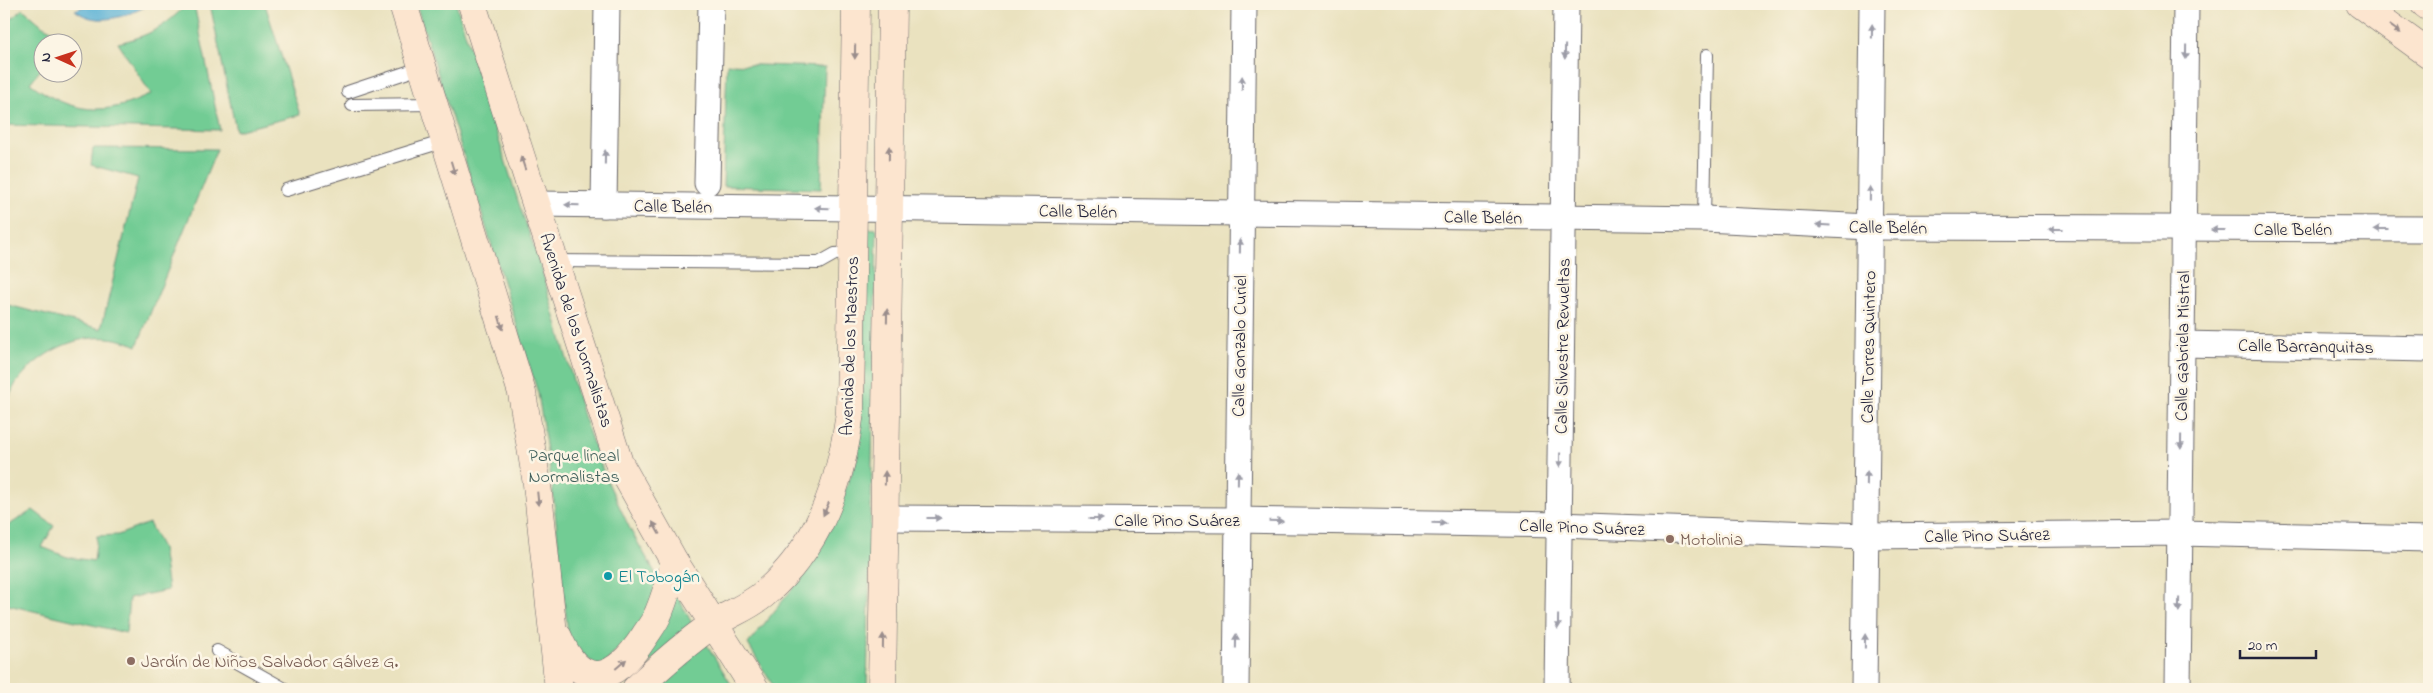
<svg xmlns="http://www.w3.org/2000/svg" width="2433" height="693" viewBox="0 0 2433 693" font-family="'Indie Flower',sans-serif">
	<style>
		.green { fill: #72cc94; stroke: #4a7768 }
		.water { fill: #57b0d5; stroke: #3c6988 }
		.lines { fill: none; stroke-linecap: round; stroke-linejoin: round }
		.lane-casing { stroke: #686569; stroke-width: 14 }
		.street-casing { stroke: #686569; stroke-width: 27 }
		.secondary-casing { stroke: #686569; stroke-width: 29 }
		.lane { stroke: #fff; stroke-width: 12 }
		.street { stroke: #fff; stroke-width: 25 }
		.secondary { stroke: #fce5cf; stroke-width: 28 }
		.oneway { fill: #9a8d8c }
		.oneway2 { fill: #9c9ca7 }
		.education-dot { fill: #8d6e63; stroke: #fcf5e5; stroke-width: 2 }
		.culture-dot { fill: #0f9aa8; stroke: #fcf5e5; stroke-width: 2 }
		.labels { text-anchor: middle; stroke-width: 5; stroke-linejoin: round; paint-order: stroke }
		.street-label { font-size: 18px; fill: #22223b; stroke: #fcf5e5 }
		.park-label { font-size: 18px; fill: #3e5e5a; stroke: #fcf5e5 }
		.education-label { font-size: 18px; fill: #785e54; stroke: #fcf5e5; text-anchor: start }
		.culture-label { font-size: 18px; fill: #0d838f; stroke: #fcf5e5; text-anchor: start }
	</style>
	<rect width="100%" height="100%" fill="#fcf5e5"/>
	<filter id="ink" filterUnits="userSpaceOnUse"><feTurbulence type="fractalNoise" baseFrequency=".02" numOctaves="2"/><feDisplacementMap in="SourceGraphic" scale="10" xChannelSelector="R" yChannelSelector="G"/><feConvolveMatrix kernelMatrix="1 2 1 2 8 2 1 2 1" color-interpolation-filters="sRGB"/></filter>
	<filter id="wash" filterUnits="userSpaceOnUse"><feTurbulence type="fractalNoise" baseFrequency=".0096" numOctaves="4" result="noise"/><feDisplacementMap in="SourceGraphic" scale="20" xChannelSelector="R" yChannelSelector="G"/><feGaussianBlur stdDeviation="1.12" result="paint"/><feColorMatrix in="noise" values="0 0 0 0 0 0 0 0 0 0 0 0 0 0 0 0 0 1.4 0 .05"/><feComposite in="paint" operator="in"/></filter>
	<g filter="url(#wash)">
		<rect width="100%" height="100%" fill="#eae2bf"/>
		<g class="green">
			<path d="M187 4H194L220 130 4 125V25L23 9 43 26 67 38 64 42H42V68L30 83C71 114 105 117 151 94L118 43C149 36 165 27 187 4Z"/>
			<polygon points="210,4 265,4 300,115 236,131"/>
			<polygon points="416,4 456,4 519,204 541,267 583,416 605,476 631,531 660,581 645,621 600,668 569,644 552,484 538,393"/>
			<polygon points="727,64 825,67 821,189 723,186"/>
			<path d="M93 148 217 149 137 346C93 325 44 346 16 383 11 391 8 402 4 411V304L101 329 138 178 91 165Z"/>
			<polygon points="865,228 877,229 867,689 775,689 748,644 797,583 831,528 858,456"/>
			<polygon points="33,510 54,526 42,547 67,557 94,561 97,536 118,535 149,523 162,548 168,590 129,598 126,633 4,604 4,528"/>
			<polygon points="675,592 693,625 647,666 639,658"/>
			<polygon points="704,640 734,689 647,689"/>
		</g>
		<path class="water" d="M90 4H150C129 16 96 28 75 10Z"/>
	</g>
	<g filter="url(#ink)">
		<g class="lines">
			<g class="lane-casing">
				<g id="lane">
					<polyline points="348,92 423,67"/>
					<polyline points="352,105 434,104"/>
					<polyline points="286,190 445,141"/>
					<polyline points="1704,219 1707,55"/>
					<polyline points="554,261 819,263 835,254 852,253"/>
					<polyline points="217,651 285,689"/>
				</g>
			</g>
			<g class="street-casing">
				<g id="street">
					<polyline points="707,183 711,4"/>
					<polyline points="537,204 1704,219 1870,227 2429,229"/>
					<polyline points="604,205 607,4"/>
					<polyline points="2182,344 2429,349"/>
					<polyline points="885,518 1237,520 1559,525 1866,536 2180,533 2429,539"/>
					<polyline points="1236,689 1244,4"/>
					<polyline points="1557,689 1566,4"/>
					<polyline points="1864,689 1872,4"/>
					<polyline points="2178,689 2186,4"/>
				</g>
			</g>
			<g class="secondary-casing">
				<g id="secondary">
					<polyline points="403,4 522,393 537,484 559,689"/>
					<polyline points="472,4 619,463 675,563 755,689"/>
					<polyline points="2360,4 2429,54"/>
					<polyline points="2425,4 2429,7"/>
					<path d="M558 637C582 693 615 682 644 637 649 629 655 622 658 614 665 598 670 580 675 563"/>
					<path d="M636 689C660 666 687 642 715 623 731 613 750 606 764 594 820 546 841 483 850 412L856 4"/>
					<polyline points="882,689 892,4"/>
				</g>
			</g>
			<use href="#lane" class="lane"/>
			<use href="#street" class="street"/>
			<use href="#secondary" class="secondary"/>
		</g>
		<defs><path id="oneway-solid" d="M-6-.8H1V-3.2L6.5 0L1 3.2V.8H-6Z" transform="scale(1.25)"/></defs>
		<g class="oneway">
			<use href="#oneway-solid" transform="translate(2395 29) rotate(36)"/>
			<use href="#oneway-solid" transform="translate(855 52) rotate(91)"/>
			<use href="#oneway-solid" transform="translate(889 153) rotate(-89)"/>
			<use href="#oneway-solid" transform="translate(523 163) rotate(-108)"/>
			<use href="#oneway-solid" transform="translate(453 168) rotate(73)"/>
			<use href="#oneway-solid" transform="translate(887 316) rotate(-89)"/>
			<use href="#oneway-solid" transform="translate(501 323) rotate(73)"/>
			<use href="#oneway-solid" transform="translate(885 478) rotate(-89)"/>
			<use href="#oneway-solid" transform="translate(538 499) rotate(84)"/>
			<use href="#oneway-solid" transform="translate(826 509) rotate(114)"/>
			<use href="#oneway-solid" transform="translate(656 528) rotate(-119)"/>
			<use href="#oneway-solid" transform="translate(883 641) rotate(-89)"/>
			<use href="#oneway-solid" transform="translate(621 664) rotate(-41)"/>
		</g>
		<g class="oneway2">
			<use href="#oneway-solid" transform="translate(1872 31) rotate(-89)"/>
			<use href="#oneway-solid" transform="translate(1565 52) rotate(91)"/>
			<use href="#oneway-solid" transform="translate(2186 52) rotate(91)"/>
			<use href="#oneway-solid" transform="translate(1242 83) rotate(-89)"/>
			<use href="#oneway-solid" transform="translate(605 157) rotate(-89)"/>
			<use href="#oneway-solid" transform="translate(1870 193) rotate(-89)"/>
			<use href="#oneway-solid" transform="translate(572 205) rotate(-179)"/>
			<use href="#oneway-solid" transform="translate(822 208) rotate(-179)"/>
			<use href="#oneway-solid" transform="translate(1823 225) rotate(-177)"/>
			<use href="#oneway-solid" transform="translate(2056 229) rotate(-180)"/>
			<use href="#oneway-solid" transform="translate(2381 229) rotate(180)"/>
			<use href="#oneway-solid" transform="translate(2218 230) rotate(180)"/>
			<use href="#oneway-solid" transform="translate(1240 246) rotate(-89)"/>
			<use href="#oneway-solid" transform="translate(2181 442) rotate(91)"/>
			<use href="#oneway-solid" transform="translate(1560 460) rotate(91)"/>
			<use href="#oneway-solid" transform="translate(1238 478) rotate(-89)"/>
			<use href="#oneway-solid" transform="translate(1867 478) rotate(-89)"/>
			<use href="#oneway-solid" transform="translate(934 518)"/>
			<use href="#oneway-solid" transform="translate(1096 519)"/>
			<use href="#oneway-solid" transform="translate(1276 521) rotate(1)"/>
			<use href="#oneway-solid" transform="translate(1439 523) rotate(1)"/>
			<use href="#oneway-solid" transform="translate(2179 605) rotate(91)"/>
			<use href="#oneway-solid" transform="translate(1558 622) rotate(91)"/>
			<use href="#oneway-solid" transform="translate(1236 641) rotate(-89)"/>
			<use href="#oneway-solid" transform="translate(1865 641) rotate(-89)"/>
		</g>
	</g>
	<g class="education-dot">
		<circle cx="1670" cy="539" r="5"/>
		<circle cx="131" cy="661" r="5"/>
	</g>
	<circle class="culture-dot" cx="608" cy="576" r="5"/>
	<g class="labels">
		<g class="street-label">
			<text transform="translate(673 206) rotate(1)" y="6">Calle Belén</text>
			<text transform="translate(1078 211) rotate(1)" y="6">Calle Belén</text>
			<text transform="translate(1483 217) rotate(1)" y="6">Calle Belén</text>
			<text transform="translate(1888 227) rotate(1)" y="6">Calle Belén</text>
			<text x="2293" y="235">Calle Belén</text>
			<text transform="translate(577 330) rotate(72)" y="6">Avenida de los Normalistas</text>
			<text transform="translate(849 346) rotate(-88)" y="6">Avenida de los Maestros</text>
			<text transform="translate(1239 346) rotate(-89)" y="6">Calle Gonzalo Curiel</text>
			<text transform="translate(1562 346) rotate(-89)" y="6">Calle Silvestre Revueltas</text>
			<text transform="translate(2182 346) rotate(-89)" y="6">Calle Gabriela Mistral</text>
			<text transform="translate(2306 346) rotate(1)" y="6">Calle Barranquitas</text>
			<text transform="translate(1868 347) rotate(-89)" y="6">Calle Torres Quintero</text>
			<text x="1177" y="526">Calle Pino Suárez</text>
			<text transform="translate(1582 527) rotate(2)" y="6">Calle Pino Suárez</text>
			<text transform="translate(1987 535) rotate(-1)" y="6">Calle Pino Suárez</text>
		</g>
		<g class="park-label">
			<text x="574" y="461">Parque lineal<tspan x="574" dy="21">Normalistas</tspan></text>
		</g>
		<g class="education-label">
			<text x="1680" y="545">Motolinia</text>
			<text x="141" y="667">Jardín de Niños Salvador Gálvez G.</text>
		</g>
		<g class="culture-label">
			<text x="618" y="582">El Tobogán</text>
		</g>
	</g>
	<rect width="2433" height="693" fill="none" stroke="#fcf5e5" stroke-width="20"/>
	<g transform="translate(58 58) rotate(273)"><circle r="24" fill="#fcf5e5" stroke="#a5a1a1"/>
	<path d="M0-4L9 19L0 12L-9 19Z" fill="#c8321e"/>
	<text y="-8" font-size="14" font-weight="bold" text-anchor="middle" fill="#22223b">N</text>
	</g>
	<path d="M2240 650v8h76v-8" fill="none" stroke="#22223b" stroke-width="2.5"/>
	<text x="2248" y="650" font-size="15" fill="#22223b" stroke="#fcf5e5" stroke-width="4" paint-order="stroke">20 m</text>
</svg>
